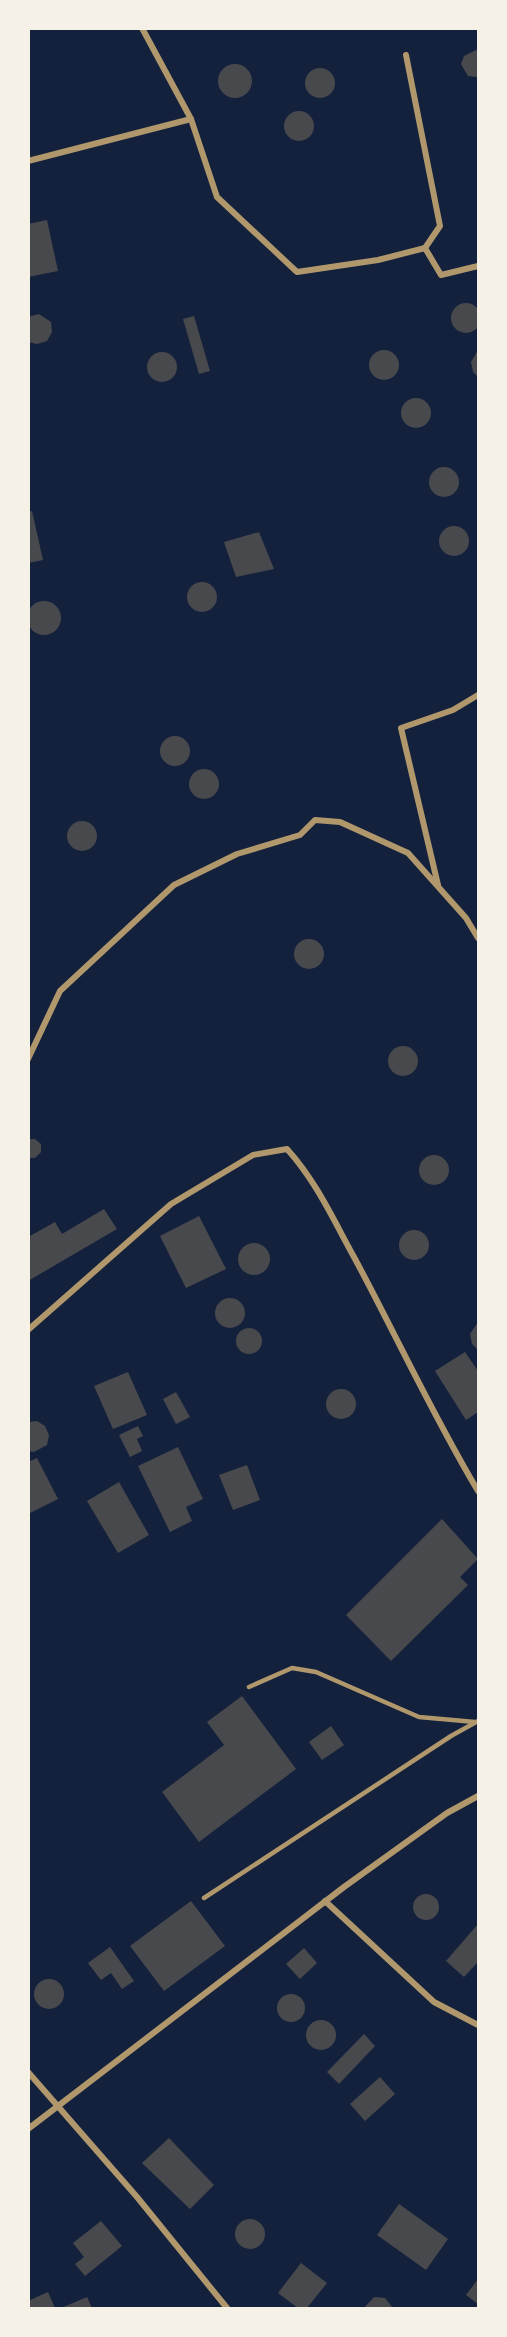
<svg xmlns="http://www.w3.org/2000/svg" width="507" height="2337" viewBox="0 0 507 2337" font-family="Overpass,sans-serif">
	<style>
		.building { fill: #48494c }
		.lines { fill: none; stroke-linecap: round; stroke-linejoin: round }
		.service { stroke: #b1986c; stroke-width: 4.5 }
		.minor { stroke: #b1986c; stroke-width: 6 }
	</style>
	<rect width="100%" height="100%" fill="#14213d"/>
	<g class="building">
		<polygon points="476,50 478,51 477,77 468,76 461,64 464,56"/>
		<circle cx="235" cy="81" r="17"/>
		<circle cx="320" cy="83" r="15"/>
		<circle cx="299" cy="126" r="15"/>
		<polygon points="47,220 58,271 28,277 28,224"/>
		<circle cx="466" cy="318" r="15"/>
		<polygon points="39,314 51,322 52,332 47,341 37,344 28,342 28,317"/>
		<polygon points="194,316 210,371 199,374 183,319"/>
		<circle cx="384" cy="365" r="15"/>
		<polygon points="478,350 478,377 473,372 471,362"/>
		<circle cx="162" cy="367" r="15"/>
		<circle cx="416" cy="413" r="15"/>
		<circle cx="444" cy="482" r="15"/>
		<polygon points="32,511 43,560 28,563 28,512"/>
		<circle cx="454" cy="541" r="15"/>
		<polygon points="259,532 274,569 236,577 224,542"/>
		<circle cx="202" cy="597" r="15"/>
		<circle cx="44" cy="618" r="17"/>
		<circle cx="175" cy="751" r="15"/>
		<circle cx="204" cy="784" r="15"/>
		<circle cx="82" cy="836" r="15"/>
		<circle cx="309" cy="954" r="15"/>
		<circle cx="403" cy="1061" r="15"/>
		<polygon points="28,1139 35,1139 41,1144 41,1152 35,1158 28,1158"/>
		<circle cx="434" cy="1170" r="15"/>
		<polygon points="104,1209 117,1229 28,1281 28,1237 55,1222 62,1234"/>
		<polygon points="199,1216 226,1269 186,1288 160,1236"/>
		<circle cx="414" cy="1245" r="15"/>
		<circle cx="254" cy="1259" r="16"/>
		<circle cx="230" cy="1313" r="15"/>
		<polygon points="478,1322 478,1350 472,1344 470,1334"/>
		<circle cx="249" cy="1341" r="13"/>
		<polygon points="465,1352 478,1371 478,1412 466,1420 435,1371"/>
		<polygon points="128,1372 147,1415 113,1429 94,1386"/>
		<circle cx="341" cy="1404" r="15"/>
		<polygon points="176,1392 190,1417 176,1424 163,1399"/>
		<polygon points="37,1421 45,1426 49,1435 47,1445 34,1452 28,1451 28,1422"/>
		<polygon points="138,1426 143,1436 137,1439 142,1451 130,1457 119,1435"/>
		<polygon points="178,1447 203,1499 186,1507 192,1521 170,1532 138,1466"/>
		<polygon points="37,1458 58,1499 28,1514 28,1462"/>
		<polygon points="247,1465 260,1500 233,1510 219,1475"/>
		<polygon points="119,1482 149,1535 118,1553 87,1501"/>
		<polygon points="442,1519 478,1559 460,1577 468,1585 391,1661 346,1615"/>
		<polygon points="242,1696 296,1769 199,1842 162,1792 224,1745 207,1722"/>
		<polygon points="331,1726 344,1745 322,1760 309,1742"/>
		<circle cx="426" cy="1907" r="13"/>
		<polygon points="191,1901 225,1946 164,1991 130,1946"/>
		<polygon points="478,1924 478,1962 464,1977 446,1961"/>
		<polygon points="110,1947 134,1981 122,1989 111,1973 101,1980 88,1963"/>
		<polygon points="304,1948 317,1963 300,1979 286,1964"/>
		<circle cx="49" cy="1994" r="15"/>
		<circle cx="291" cy="2008" r="14"/>
		<circle cx="321" cy="2035" r="15"/>
		<polygon points="364,2034 375,2046 339,2084 327,2072"/>
		<polygon points="380,2077 395,2094 365,2121 350,2104"/>
		<polygon points="169,2138 214,2185 190,2209 142,2163"/>
		<polygon points="399,2204 448,2239 426,2270 377,2235"/>
		<circle cx="250" cy="2234" r="15"/>
		<polygon points="101,2221 122,2246 85,2276 75,2264 84,2257 73,2243"/>
		<polygon points="301,2263 327,2283 307,2308 298,2308 278,2293"/>
		<polygon points="478,2279 478,2304 466,2295"/>
		<polygon points="48,2292 55,2308 28,2308 28,2301"/>
		<polygon points="87,2297 92,2308 61,2308"/>
		<polygon points="374,2297 385,2298 393,2308 364,2308"/>
	</g>
	<g class="lines">
		<g class="service">
			<polyline points="249,1687 292,1668 316,1672 419,1717 475,1722"/>
			<polyline points="204,1898 451,1736 478,1721"/>
		</g>
		<g class="minor">
			<polyline points="142,28 191,119 217,197 297,272 378,260 425,248 441,275 478,266"/>
			<polyline points="406,55 440,226 425,248"/>
			<polyline points="28,161 191,119"/>
			<polyline points="438,885 401,728 453,710 478,695"/>
			<polyline points="28,1059 60,991 174,885 237,854 300,835 315,820 340,822 408,853 466,918 478,938"/>
			<path d="M28 1330 171 1204 253 1155 287 1149C316 1181 333 1219 354 1257 396 1335 433 1416 478 1491"/>
			<polyline points="325,1901 434,2002 478,2025"/>
			<polyline points="28,2072 137,2197 227,2308"/>
			<polyline points="28,2129 344,1887 447,1813 478,1796"/>
		</g>
	</g>
	<rect width="507" height="2337" fill="none" stroke="#f6f1e7" stroke-width="60"/>
</svg>
